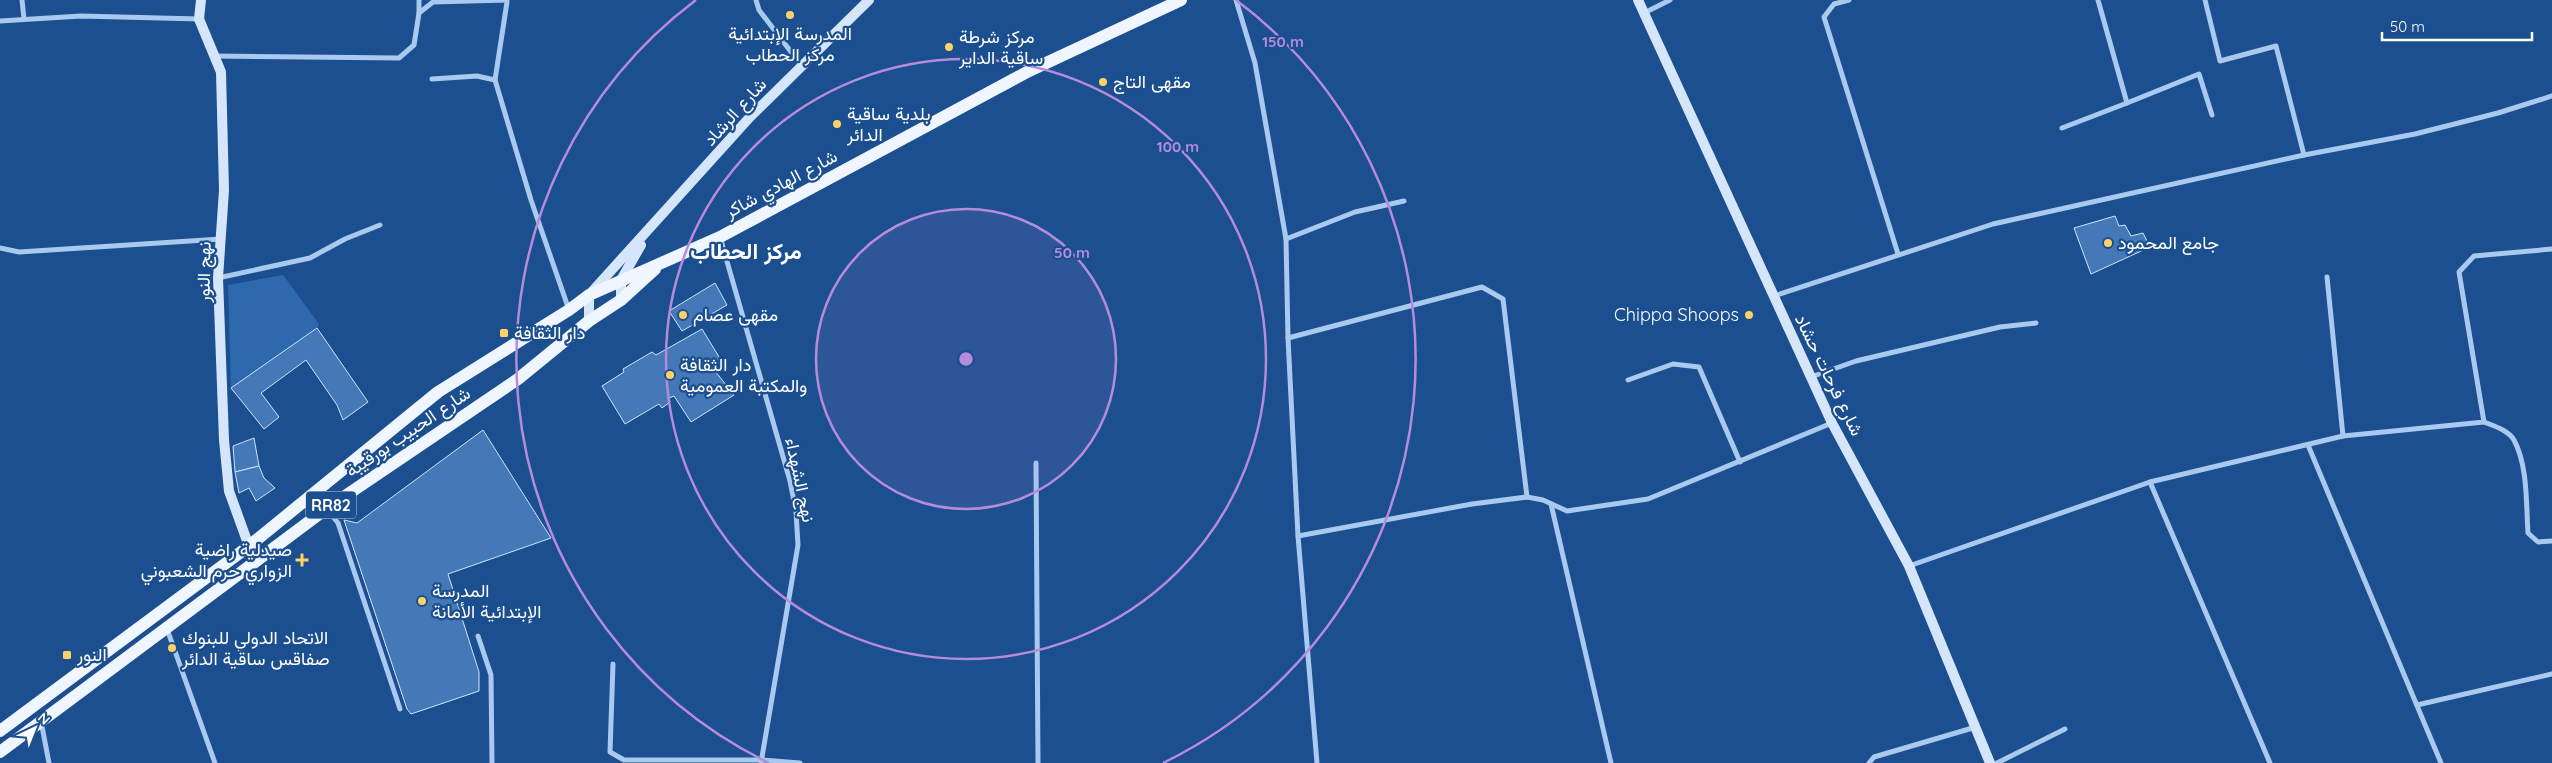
<svg xmlns="http://www.w3.org/2000/svg" width="2552" height="763" viewBox="0 0 2552 763" font-family="Quicksand,Vazirmatn,sans-serif">
	<style>
		.green { fill: #2e69ad }
		.building { fill: #4478b7; stroke: #cfe3fa }
		.lines { fill: none; stroke-linecap: round; stroke-linejoin: round }
		.street { stroke: #a9c9ee; stroke-width: 5 }
		.secondary { stroke: #d6e6fa; stroke-width: 10 }
		.primary { stroke: #f0f6ff; stroke-width: 12 }
		.ring { fill: none; stroke: #b68bdc; stroke-width: 2.5 }
		.poi-dot { fill: #ffd166; stroke: #1b4f8f; stroke-width: 2 }
		.labels { text-anchor: middle; stroke-width: 4.5; stroke-linejoin: round; paint-order: stroke }
		.shield { fill: #1b4f8f; stroke: #bbcadd; stroke-width: 1 }
		.shield-label { font-size: 16px; font-weight: bold; fill: #fff }
		.poi-label { font-size: 18px; fill: #fff; stroke: #1b4f8f; text-anchor: start }
		.street-label { font-size: 18px; fill: #fff; stroke: #1b4f8f }
		.district-label { font-size: 22px; font-weight: bold; fill: #fff; stroke: #1b4f8f }
		.centre { fill: #b68bdc; stroke: #1b4f8f; stroke-width: 2.5 }
		.ring-label { font-size: 15px; text-anchor: middle; font-weight: bold; fill: #b68bdc; stroke: #1b4f8f; stroke-width: 4.5; stroke-linejoin: round; paint-order: stroke }
	</style>
	<rect width="100%" height="100%" fill="#1b4f8f"/>
	<polygon class="green" points="283,275 319,324 317,328 231,388 228,285"/>
	<g class="building">
		<polygon points="2115,216 2119,226 2125,225 2131,236 2143,233 2150,247 2091,274 2074,228"/>
		<polygon points="715,283 727,305 682,331 669,311"/>
		<polygon points="317,328 368,402 343,420 337,405 306,360 261,393 279,417 264,429 231,388"/>
		<polygon points="702,329 724,365 715,371 734,395 691,422 674,396 669,398 670,402 662,408 659,404 625,424 602,386 624,372 623,369 652,352 656,355"/>
		<polygon points="483,430 551,538 448,574 479,672 479,691 411,714 407,709 344,520 357,523"/>
		<polygon points="254,438 259,466 235,472 233,446"/>
		<polygon points="259,466 264,478 275,488 256,501 249,488 239,493 235,472"/>
	</g>
	<g class="lines">
		<g class="street">
			<polyline points="22,0 24,19"/>
			<polyline points="419,0 419,13"/>
			<polyline points="756,0 759,10 801,65"/>
			<polyline points="1236,0 1255,63 1286,239 1288,338 1298,536 1317,763"/>
			<polyline points="1849,0 1834,4 1824,17 1898,254"/>
			<polyline points="2205,0 2220,61 2276,46 2304,155"/>
			<polyline points="507,2 495,80 531,200 569,310"/>
			<polyline points="1644,13 1670,0"/>
			<polyline points="0,21 81,16 199,19"/>
			<polyline points="215,56 399,58 414,45 419,13 433,2 507,0"/>
			<polyline points="432,79 477,76 495,80"/>
			<polyline points="2127,103 2199,74 2212,115"/>
			<polyline points="2062,128 2127,103 2098,0"/>
			<polyline points="720,237 790,481 796,512 798,545 761,763"/>
			<polyline points="1286,239 1355,212 1404,201"/>
			<polyline points="0,248 19,252 221,239"/>
			<polyline points="2327,277 2343,436"/>
			<polyline points="218,278 310,258 345,239 380,225"/>
			<polyline points="1774,296 1993,224 2304,155 2415,134 2498,113 2552,96"/>
			<polyline points="1288,338 1482,287 1503,299 1527,497"/>
			<polyline points="1811,377 1856,361 2000,327 2036,323"/>
			<polyline points="1628,380 1673,364 1699,367 1740,462"/>
			<path d="M2484 422C2494 426 2508 430 2514 440 2528 466 2526 504 2528 533L2538 542 2552 541"/>
			<polyline points="2308,445 2441,763"/>
			<polyline points="1036,463 1038,763"/>
			<polyline points="2150,482 2270,763"/>
			<polyline points="1551,504 1611,763"/>
			<polyline points="327,509 338,523 400,709"/>
			<polyline points="1298,536 1472,504 1527,497 1543,500 1567,511 1648,499 1832,423"/>
			<polyline points="1909,566 2150,482 2343,436 2484,422 2459,272 2474,256 2552,249"/>
			<polyline points="167,629 215,763"/>
			<polyline points="478,636 491,675 492,763"/>
			<polyline points="613,664 610,752 624,760 762,760 800,763"/>
			<polyline points="2417,705 2552,674"/>
			<polyline points="41,721 49,763"/>
			<polyline points="1869,763 1874,757 1976,727"/>
			<polyline points="1997,763 2065,729"/>
		</g>
		<g class="secondary">
			<polyline points="201,0 199,19 221,72 224,190 218,278 224,440 229,491 255,563"/>
			<polyline points="1638,0 1832,423 1909,566 1990,763"/>
			<polyline points="621,300 621,280 641,245"/>
			<polyline points="589,321 589,295 750,117 869,0"/>
		</g>
		<g class="primary">
			<polyline points="0,731 249,546 438,392 569,310 589,295 720,237 1029,71 1181,0"/>
			<polyline points="0,752 326,509 518,379 589,321 621,300 655,269"/>
		</g>
	</g>
	<circle cx="966" cy="359" r="150" fill="#b68bdc" fill-opacity=".12"/>
	<g class="ring">
		<circle cx="966" cy="359" r="150"/>
		<circle cx="966" cy="359" r="300"/>
		<path d="M769 763A449 449 0 0 1 696 0M1236 0A449 449 0 0 1 1163 763"/>
	</g>
	<g class="poi-dot">
		<circle cx="790" cy="15" r="5"/>
		<circle cx="949" cy="47" r="5"/>
		<circle cx="1103" cy="82" r="5"/>
		<circle cx="837" cy="124" r="5"/>
		<circle cx="2108" cy="243" r="5"/>
		<circle cx="683" cy="315" r="5"/>
		<circle cx="1749" cy="315" r="5"/>
		<rect x="499" y="328" width="10" height="10" rx="2.5"/>
		<circle cx="670" cy="375" r="5"/>
		<path d="M299.5 552.5h5v5h5v5h-5v5h-5v-5h-5v-5h5z"/>
		<circle cx="422" cy="601" r="5"/>
		<circle cx="172" cy="648" r="5"/>
		<rect x="62" y="650" width="10" height="10" rx="2.5"/>
	</g>
	<g class="labels">
		<rect class="shield" x="306" y="491.5" width="50" height="27" rx="4"/>
		<g class="shield-label">
			<text x="331" y="511">RR82</text>
		</g>
		<g class="poi-label">
			<text x="790" y="40" text-anchor="middle">المدرسة الإبتدائية<tspan x="790" dy="21">مركز الحطاب</tspan></text>
			<text x="959" y="43">مركز شرطة<tspan x="959" dy="21">ساقية الداير</tspan></text>
			<text x="1113" y="88">مقهى التاج</text>
			<text x="847" y="120">بلدية ساقية<tspan x="847" dy="21">الدائر</tspan></text>
			<text x="2118" y="249">جامع المحمود</text>
			<text x="693" y="321">مقهى عصام</text>
			<text x="1739" y="321" text-anchor="end">Chippa Shoops</text>
			<text x="514" y="339">دار الثقافة</text>
			<text x="680" y="371">دار الثقافة<tspan x="680" dy="21">والمكتبة العمومية</tspan></text>
			<text x="292" y="556" text-anchor="end">صيدلية راضية<tspan x="292" dy="21">الزواري حرم الشعبوني</tspan></text>
			<text x="432" y="597">المدرسة<tspan x="432" dy="21">الإبتدائية الأمانة</tspan></text>
			<text x="182" y="644">الاتحاد الدولي للبنوك<tspan x="182" dy="21">صفاقس ساقية الدائر</tspan></text>
			<text x="77" y="661">النور</text>
		</g>
		<g class="street-label">
			<text transform="translate(735 112) rotate(-48)" y="6">شارع الرشاد</text>
			<text transform="translate(781 184) rotate(-28)" y="6">شارع الهادي شاكر</text>
			<text transform="translate(204 272) rotate(-89)" y="6">نهج النور</text>
			<text transform="translate(1829 375) rotate(64)" y="6">شارع فرحات حشاد</text>
			<text transform="translate(408 432) rotate(-34)" y="6">شارع الحبيب بورقيبة</text>
			<text transform="translate(800 480) rotate(78)" y="6">نهج الشهداء</text>
		</g>
		<g class="district-label">
			<text x="746" y="259">مركز الحطاب</text>
		</g>
	</g>
	<circle cx="966" cy="359" r="8" class="centre"/>
	<g class="ring-label">
		<text x="1283" y="47">150 m</text>
		<text x="1178" y="152">100 m</text>
		<text x="1072" y="258">50 m</text>
	</g>
	<g transform="translate(35 728) rotate(43)" stroke="#1b4f8f" stroke-width="4" paint-order="stroke">
	<path d="M0-4L9 19L0 12L-9 19Z" fill="#ffffff"/>
	<text y="-8" font-size="14" font-weight="bold" text-anchor="middle" fill="#ffffff">N</text>
	</g>
	<path d="M2382 32v8h150v-8" fill="none" stroke="#ffffff" stroke-width="2.5"/>
	<text x="2390" y="32" font-size="15" fill="#ffffff" stroke="#1b4f8f" stroke-width="4" paint-order="stroke">50 m</text>
</svg>
